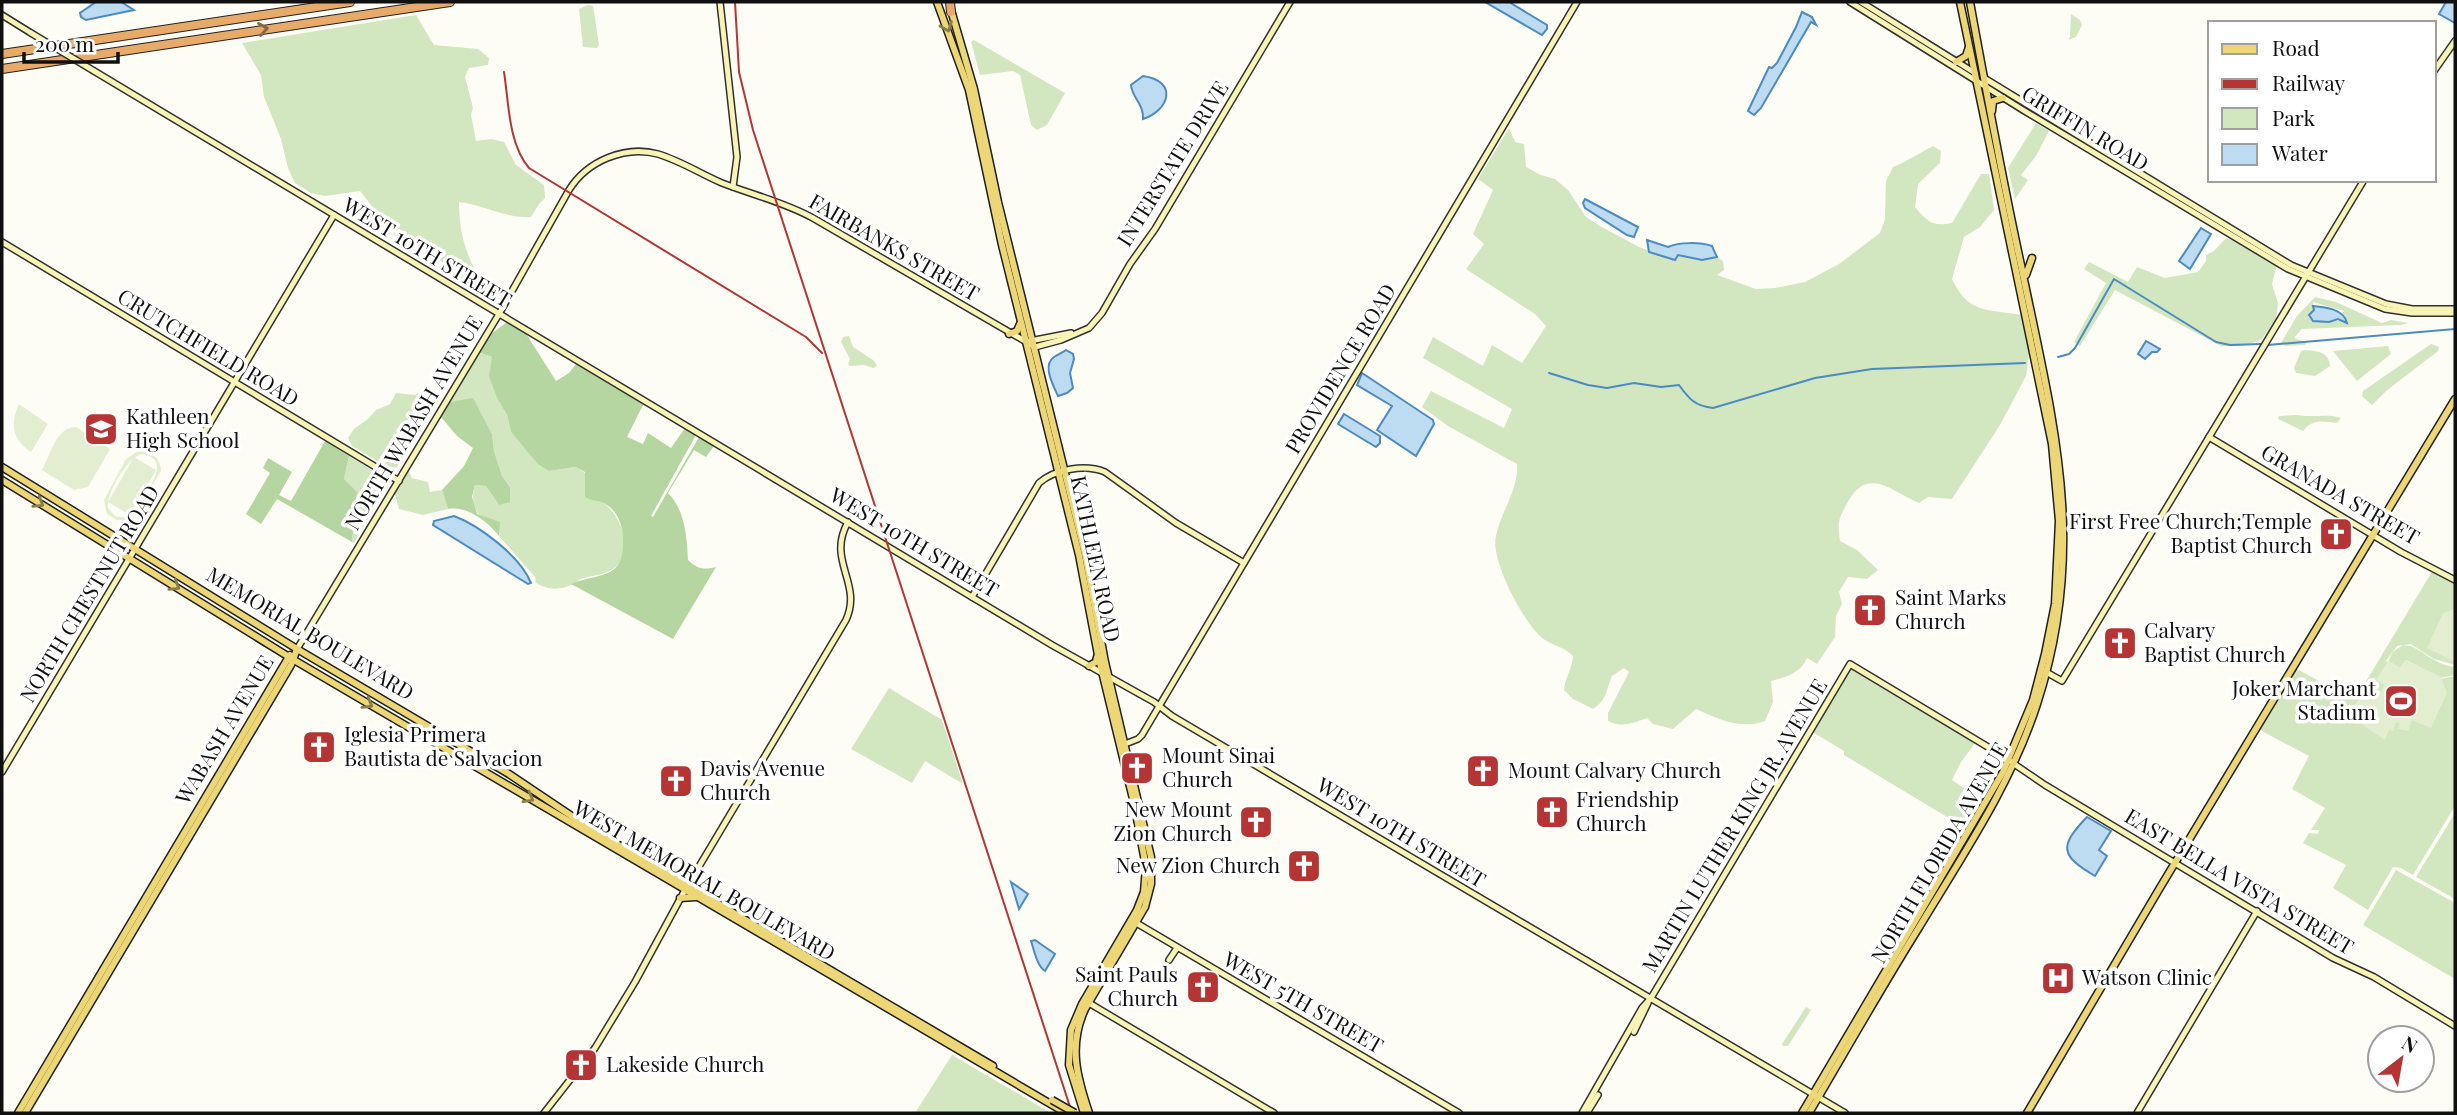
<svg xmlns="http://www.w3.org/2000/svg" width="2457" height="1115" viewBox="0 0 2457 1115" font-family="'Playfair Display',serif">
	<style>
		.green { fill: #d2e6c0; fill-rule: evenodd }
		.forest { fill: #b5d6a1 }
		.pitch { fill: #e3eed1; fill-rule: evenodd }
		.water { fill: #bddbf1; stroke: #4b8bc2; stroke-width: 2 }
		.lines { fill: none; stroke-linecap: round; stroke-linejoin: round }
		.stream { stroke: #4b8bc2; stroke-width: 2 }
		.secondary-casing { stroke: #323232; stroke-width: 8 }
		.primary-casing { stroke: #212121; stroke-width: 9 }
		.highway-casing { stroke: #212121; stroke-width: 10 }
		.secondary { stroke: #f8f4b6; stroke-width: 5 }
		.primary { stroke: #ecd676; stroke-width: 6 }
		.highway { stroke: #e7aa69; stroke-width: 8 }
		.rail { stroke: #b53534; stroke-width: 2 }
		.secondary-bridge-casing { stroke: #323232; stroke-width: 8; stroke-linecap: butt }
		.primary-bridge-casing { stroke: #212121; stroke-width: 9; stroke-linecap: butt }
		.secondary-bridge { stroke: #f8f4b6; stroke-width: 5 }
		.primary-bridge { stroke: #ecd676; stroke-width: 6 }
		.oneway { stroke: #897d48 }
		.oneway2 { stroke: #866541 }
		.labels { text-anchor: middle; stroke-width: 7; stroke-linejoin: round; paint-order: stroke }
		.street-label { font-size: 21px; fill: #101010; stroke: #fff }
		.poi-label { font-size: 21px; fill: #101010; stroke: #fff; text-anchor: start }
	</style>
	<rect width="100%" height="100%" fill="#fefdf5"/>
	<g class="green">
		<polygon points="588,5 593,6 599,45 597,48 583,47 579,9"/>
		<polygon points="2071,14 2080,20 2082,25 2076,37 2068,40 2070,36"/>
		<path d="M416 15 434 45 478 49 489 58 488 65 469 68 465 77 473 108 471 115 476 141 491 139 504 142 516 165 544 185 545 198 539 204 531 217C507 219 484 205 459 202 459 238 469 264 489 294L484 303 454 280 448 266 430 254 398 239 360 191 325 196 311 193 295 183 288 168 281 139 264 97 261 75 242 43Z"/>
		<polygon points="974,40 1065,93 1047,125 1037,130 1031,125 1020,75 1013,71 980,75 971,42"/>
		<polygon points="2036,123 2049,131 2036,156 2021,175 2028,180 2015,199 2008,168"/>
		<path d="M1509 128 1515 142 1524 144 1526 167 1541 175 1555 179 1568 190 1586 217 1600 226 1639 247 1675 260 1678 255 1702 260 1717 257 1723 261 1724 270 1717 275 1756 289 1775 288 1805 282 1839 264 1880 233 1885 219 1886 181 1893 167C1908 161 1919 153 1933 146L1941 151 1940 163 1918 184 1915 207C1927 222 1934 227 1952 223L1981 174H1989L1994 210 1980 227 1964 237 1952 279C1968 314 1988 309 2022 315L2029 354 2026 376 2000 425 1952 499 1928 497 1919 503C1894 493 1869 466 1849 500 1839 518 1837 520 1840 541L1857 550 1878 570 1867 579 1848 577 1839 592 1842 604 1836 616 1835 637 1817 664 1807 658C1800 674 1786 677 1771 681L1773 702 1765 721C1741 730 1718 719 1696 709L1673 729 1653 724 1647 718C1634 723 1621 728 1608 721V713L1629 672 1624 668 1612 676C1606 690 1607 700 1593 709L1573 699 1564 690C1565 678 1572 669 1573 656 1564 646 1551 646 1541 637 1523 621 1490 560 1496 536 1501 511 1519 489 1517 464L1448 426 1422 407 1431 391 1504 428 1512 409 1423 358 1433 337 1483 366 1492 345 1522 363 1546 326 1535 314 1466 269 1484 244 1473 234 1493 190 1478 179Z"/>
		<polygon points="2226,238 2238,242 2277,265 2272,284 2278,303 2276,320 2261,340 2242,346 2221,346 2115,290 2080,346 2074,342 2106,283 2084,269 2089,262 2128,282 2137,267 2165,278 2198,272 2206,261 2206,255 2214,251"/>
		<path d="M2315 297 2336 302 2382 323 2391 320 2409 323 2400 325 2302 329 2294 338 2306 342 2305 345 2286 346 2281 343 2297 316ZM2313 302 2344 311 2342 314 2346 323 2340 319 2339 321 2311 320 2310 317 2314 310Z"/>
		<polygon points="849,336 853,347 873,360 877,365 874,368 864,365 850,366 848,364 850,359 841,342 843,337"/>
		<polygon points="2431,344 2439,347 2438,351 2386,391 2372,405 2362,396 2363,391"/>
		<polygon points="2388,346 2391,354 2357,381 2333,351"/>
		<path d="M2304 350C2316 351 2329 351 2330 366L2315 376 2296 373 2294 368 2301 351Z"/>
		<path d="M478 352 492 357 498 400 507 415 511 432 549 471 576 467 585 473V497C592 501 599 500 605 504 621 516 633 550 617 566 607 575 593 575 581 579 575 582 569 587 562 588 552 590 545 588 536 583L535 577 499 536 500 533C481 518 468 511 475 485L486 486 499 505 510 487 502 476 494 451 492 434 473 399 449 402Z"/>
		<polygon points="423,391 432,395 434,399 407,453 394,471 352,446 348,438 354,429 368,419 376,410 390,404 396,393 415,395"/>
		<path d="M2297 415C2313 418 2328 413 2341 418L2337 423C2324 421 2311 419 2303 431L2278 419 2279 416Z"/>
		<polygon points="349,456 386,479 388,484 354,543 352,542 357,493 344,479"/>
		<polygon points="408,469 412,478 428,482 430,492 442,490 448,509 423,515 399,509 394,491"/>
		<polygon points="2433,570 2455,582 2455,665 2434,659 2411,644 2397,646 2386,661 2400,670 2441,679 2455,676 2455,806 2413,875 2401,868 2393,867 2368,910 2333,888 2346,865 2303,843 2309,833 2318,834 2319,830 2311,830 2325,808 2292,789 2309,756 2258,729 2295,668 2345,695 2352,683 2362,688"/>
		<path d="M2403 645C2422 646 2430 664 2455 667V675L2441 678 2406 660 2400 668 2388 661 2393 652Z"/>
		<polygon points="1850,666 1976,742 1961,762 1952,780 1983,801 1967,829 1844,755 1844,751 1811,731"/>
		<polygon points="889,688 942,720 963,784 925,761 912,783 851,749"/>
		<polygon points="2455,813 2455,899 2416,877"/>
		<polygon points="2396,870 2455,903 2455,979 2363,925"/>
		<polygon points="1806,1007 1811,1010 1788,1046 1783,1046 1782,1044"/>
		<polygon points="952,1055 1051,1113 915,1113"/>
	</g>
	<g class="forest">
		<path d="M507 322 525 332 556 381 569 373 576 364 644 403 627 437 643 444 648 433 671 448 685 428 696 435 651 516 653 517 699 437 714 446 706 457 694 450 668 493C685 510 687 537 688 560 697 569 704 570 716 567L673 639 571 584C585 577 609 578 618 565 622 560 623 550 623 544 624 528 618 508 601 502 595 500 591 501 585 497V472L576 467 549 471 538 464 511 432 507 415 498 400 489 376 492 357 478 352 487 337Z"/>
		<path d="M473 398 492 434 494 451 502 476 510 487V502L499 505 486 486 475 485 472 497 477 514 500 522 499 536C487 521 467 506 448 509L442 490 464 466 473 448 457 436 441 417 449 402Z"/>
		<polygon points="325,441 349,456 344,479 357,492 352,542 277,499 261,524 246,514 270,473 263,468 268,458 292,472 279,495 291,501"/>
	</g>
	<g class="pitch">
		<path d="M19 404 48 424 31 452C12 440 10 423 19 404Z"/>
		<path d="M76 427 110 449 88 487 74 490 42 470C51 454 56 427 76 427Z"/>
		<path d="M138 451C151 450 161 458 161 471L128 528 125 527 129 520H117L107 514 104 500 126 459ZM142 454C169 459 153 481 145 495 141 501 137 510 132 514 127 518 121 518 115 516L108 508C106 493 128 457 142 454Z"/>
		<polygon points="134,457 156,470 130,515 108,502"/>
		<polygon points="2455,609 2455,662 2427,648 2443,613"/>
		<path d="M2405 660 2441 677 2447 693 2431 728 2412 720 2408 731 2398 729 2400 723 2396 722 2393 731 2389 730 2385 740C2372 731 2356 724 2357 711L2353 708 2360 697 2363 698 2372 687 2381 691 2384 685 2376 680 2388 661 2400 668Z"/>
	</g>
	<g class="water">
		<polygon points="96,2 121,2 134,10 86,20 81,17 80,13"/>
		<polygon points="1485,2 1509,2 1547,25 1547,29 1542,35"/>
		<polygon points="2446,2 2455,2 2455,23 2439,14"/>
		<polygon points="1802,12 1812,17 1816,25 1811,22 1761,108 1754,115 1748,111 1769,67 1772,68 1777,63 1796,27"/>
		<path d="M1143 76C1178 81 1170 110 1143 119 1144 104 1132 98 1131 85Z"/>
		<polygon points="1585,199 1638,227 1634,237 1627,235 1585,208 1583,203"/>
		<polygon points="2201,228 2211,234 2190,269 2179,261"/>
		<path d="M1647 240 1668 247C1679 242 1700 242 1712 246L1717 257 1702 260 1678 255 1675 260 1649 252Z"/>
		<path d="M2313 306C2325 307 2344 309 2347 323L2338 319 2329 322 2313 321 2309 315 2314 310Z"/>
		<polygon points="2146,341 2160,349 2157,352 2152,352 2145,359 2138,354"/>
		<path d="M1066 350 1073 354 1074 359 1070 373 1073 388 1067 393 1058 396C1054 387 1044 369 1051 360 1053 356 1062 353 1066 350Z"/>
		<polygon points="1362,373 1433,420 1434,424 1416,456 1377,430 1392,406 1357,385"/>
		<polygon points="1344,414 1380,436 1380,443 1376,447 1338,424"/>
		<path d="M454 516C480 526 520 556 531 583L528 584 433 525 434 521Z"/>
		<path d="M2087 817 2111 831 2099 850 2107 856 2095 876C2061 856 2058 847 2087 817Z"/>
		<polygon points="1011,882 1028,894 1019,909"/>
		<path d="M1035 940 1055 954 1045 971C1037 966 1034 950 1031 941Z"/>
	</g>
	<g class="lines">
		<g class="stream">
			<polyline points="2267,345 2455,329"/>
			<polyline points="2058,357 2069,354 2075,348 2114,279 2216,342 2230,345 2261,344"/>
			<path d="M1549 373 1588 385 1607 388 1634 383 1661 387 1679 385C1689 399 1695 406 1713 408L1815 378 1872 369 2025 363"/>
		</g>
		<g class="secondary-casing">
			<g id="secondary">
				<polyline points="720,2 737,157 733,187"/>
				<polyline points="1850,2 2023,110 2288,269 2385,309 2412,313 2455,313"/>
				<polyline points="1861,2 1975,73"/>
				<polyline points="2,15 31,33"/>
				<polyline points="94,71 1052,645 1154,702 1172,716 1845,1113"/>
				<polyline points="2434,71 2455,41"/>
				<polyline points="1984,78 2291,265 2386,304 2412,309 2455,309"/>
				<polyline points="2,242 399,481"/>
				<polyline points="1030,341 1071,333"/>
				<polyline points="2209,437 2401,552 2455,580"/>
				<path d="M972 597 1039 483C1055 469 1085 464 1105 472L1176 523 1244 563"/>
				<path d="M297 649 499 314 569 190C587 161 625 145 658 154 681 161 701 174 722 183 753 195 784 202 813 218L1035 347 1061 340 1089 328 1102 313 1130 264 1155 229 1290 2"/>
				<polyline points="2046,672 2062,681 2364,180"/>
				<polyline points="1125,744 1138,739 1142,735 1577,2"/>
				<polyline points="2,772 334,215"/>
				<polyline points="1133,921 1459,1113"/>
				<polyline points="1169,960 1177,948"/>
				<polyline points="1089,1003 1274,1113"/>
				<polyline points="1634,1032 1648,1003"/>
				<path d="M544 1113 595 1048 635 982 685 890 846 620C863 583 826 561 848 522"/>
				<polyline points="1582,1113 1642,1008 1651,998 1850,664 1998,753 2045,785 2333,958 2374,977 2455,1026"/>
				<polyline points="1587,1113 1598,1095"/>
				<polyline points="2137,1113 2257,911"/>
			</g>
		</g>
		<g class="primary-casing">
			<g id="primary">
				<polyline points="937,2 969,90 1002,245 1079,555 1098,655 1134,803 1146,867 1144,892 1137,910 1082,1004 1071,1030 1069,1065 1084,1113"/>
				<path d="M951 10 974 89 998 202 1085 554 1105 662 1151 857V884L1145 907 1085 1009C1068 1046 1077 1077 1089 1113"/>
				<polyline points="1956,62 1966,56 1969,47"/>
				<polyline points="1992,111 1993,101 2003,98"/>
				<polyline points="2026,275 2032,258"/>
				<polyline points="1009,334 1017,331 1020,324"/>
				<polyline points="2,467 297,649 509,774 588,827 993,1066"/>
				<polyline points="2,480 294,660 1066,1113"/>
				<polyline points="1089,666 1096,662 1097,657"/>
				<polyline points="680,898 696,897"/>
				<polyline points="18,1113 290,655"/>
				<polyline points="25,1113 291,665 297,649"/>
				<polyline points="1802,1113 2003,772 2033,700 2045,654 2055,604 2059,521 2052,444 1960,2"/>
				<path d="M1809 1113C1845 1052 1880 990 1918 929 1962 856 2011 785 2037 704 2089 545 2053 421 2021 265 2002 177 1986 90 1970 2"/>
				<polyline points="2027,1113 2161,886 2455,399"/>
			</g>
		</g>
		<g class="highway-casing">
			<g id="highway">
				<polyline points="950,2 951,12"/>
				<polyline points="2,54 350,2"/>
				<polyline points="2,69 450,2"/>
			</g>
		</g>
		<use href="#secondary" class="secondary"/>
		<use href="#primary" class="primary"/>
		<use href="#highway" class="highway"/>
		<g class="rail">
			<polyline points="735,2 739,72 753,130 1072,1113"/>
			<path d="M504 72C509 103 508 143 529 168L806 337 822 353"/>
		</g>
		<g class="secondary-bridge-casing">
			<polyline id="secondary-bridge" points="31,33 94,71"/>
		</g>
		<g class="primary-bridge-casing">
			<polyline id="primary-bridge" points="1052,1100 1075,1113"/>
		</g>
		<use href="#secondary-bridge" class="secondary-bridge"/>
		<use href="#primary-bridge" class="primary-bridge"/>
	</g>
	<defs><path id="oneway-chevron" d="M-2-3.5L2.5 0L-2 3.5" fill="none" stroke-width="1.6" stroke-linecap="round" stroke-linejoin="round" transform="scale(1.75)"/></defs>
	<g class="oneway">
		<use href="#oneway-chevron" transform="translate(947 27) rotate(69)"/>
		<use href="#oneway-chevron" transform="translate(39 503) rotate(32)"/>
		<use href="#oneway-chevron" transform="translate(175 586) rotate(32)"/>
		<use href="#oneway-chevron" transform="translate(368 704) rotate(31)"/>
		<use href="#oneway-chevron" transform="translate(529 798) rotate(30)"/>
	</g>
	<use class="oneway2" href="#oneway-chevron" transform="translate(263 29) rotate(-9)"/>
	<defs>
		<g id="school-square" transform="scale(1.75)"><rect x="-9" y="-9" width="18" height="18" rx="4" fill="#b53534" stroke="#fff"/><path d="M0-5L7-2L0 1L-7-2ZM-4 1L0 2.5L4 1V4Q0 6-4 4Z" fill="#fff"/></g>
		<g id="church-square" transform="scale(1.75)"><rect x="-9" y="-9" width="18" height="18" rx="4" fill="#b53534" stroke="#fff"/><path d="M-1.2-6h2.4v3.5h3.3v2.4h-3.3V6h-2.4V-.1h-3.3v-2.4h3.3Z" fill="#fff"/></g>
		<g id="stadium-square" transform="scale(1.75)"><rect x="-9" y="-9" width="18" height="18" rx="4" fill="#b53534" stroke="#fff"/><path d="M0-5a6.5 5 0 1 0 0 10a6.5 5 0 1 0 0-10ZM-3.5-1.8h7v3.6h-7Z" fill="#fff"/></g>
		<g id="hospital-square" transform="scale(1.75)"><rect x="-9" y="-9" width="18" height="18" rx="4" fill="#b53534" stroke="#fff"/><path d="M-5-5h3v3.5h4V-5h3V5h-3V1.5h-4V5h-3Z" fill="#fff"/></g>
	</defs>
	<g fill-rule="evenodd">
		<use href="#school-square" x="101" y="429"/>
		<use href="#church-square" x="2336" y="534"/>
		<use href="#church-square" x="1870" y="610"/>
		<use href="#church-square" x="2120" y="643"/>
		<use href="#stadium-square" x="2401" y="701"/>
		<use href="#church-square" x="319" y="747"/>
		<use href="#church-square" x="1137" y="768"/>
		<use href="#church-square" x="1483" y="771"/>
		<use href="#church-square" x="676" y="781"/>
		<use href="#church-square" x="1552" y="812"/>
		<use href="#church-square" x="1256" y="822"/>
		<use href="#church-square" x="1304" y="866"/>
		<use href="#hospital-square" x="2058" y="978"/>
		<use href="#church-square" x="1203" y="987"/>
		<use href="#church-square" x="581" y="1065"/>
	</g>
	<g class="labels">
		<g class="street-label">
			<text transform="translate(2085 129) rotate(31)" y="7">GRIFFIN ROAD</text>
			<text transform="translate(1173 164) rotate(-58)" y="7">INTERSTATE DRIVE</text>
			<text transform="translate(894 248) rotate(30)" y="7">FAIRBANKS STREET</text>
			<text transform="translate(427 253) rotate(31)" y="7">WEST 10TH STREET</text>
			<text transform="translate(208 348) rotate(31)" y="7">CRUTCHFIELD ROAD</text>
			<text transform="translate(1341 369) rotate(-59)" y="7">PROVIDENCE ROAD</text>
			<text transform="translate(414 423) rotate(-59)" y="7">NORTH WABASH AVENUE</text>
			<text transform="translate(2340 495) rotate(30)" y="7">GRANADA STREET</text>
			<text transform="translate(914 543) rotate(31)" y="7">WEST 10TH STREET</text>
			<text transform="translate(1095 559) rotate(78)" y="7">KATHLEEN ROAD</text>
			<text transform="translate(90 594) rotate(-59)" y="7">NORTH CHESTNUT ROAD</text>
			<text transform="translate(310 634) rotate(31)" y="7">MEMORIAL BOULEVARD</text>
			<text transform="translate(225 730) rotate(-59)" y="7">WABASH AVENUE</text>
			<text transform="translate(1735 826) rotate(-59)" y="7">MARTIN LUTHER KING JR. AVENUE</text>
			<text transform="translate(1401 833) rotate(31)" y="7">WEST 10TH STREET</text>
			<text transform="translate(1940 853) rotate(-60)" y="7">NORTH FLORIDA AVENUE</text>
			<text transform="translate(704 881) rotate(30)" y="7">WEST MEMORIAL BOULEVARD</text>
			<text transform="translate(2239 882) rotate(31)" y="7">EAST BELLA VISTA STREET</text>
			<text transform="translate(1303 1003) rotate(30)" y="7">WEST 5TH STREET</text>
		</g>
		<g class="poi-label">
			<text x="126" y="424">Kathleen<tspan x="126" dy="24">High School</tspan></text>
			<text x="2312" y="529" text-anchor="end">First Free Church;Temple<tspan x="2312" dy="24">Baptist Church</tspan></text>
			<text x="1895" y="605">Saint Marks<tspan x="1895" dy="24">Church</tspan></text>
			<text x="2144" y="638">Calvary<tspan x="2144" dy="24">Baptist Church</tspan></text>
			<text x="2376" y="696" text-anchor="end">Joker Marchant<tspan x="2376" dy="24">Stadium</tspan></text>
			<text x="344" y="742">Iglesia Primera<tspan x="344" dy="24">Bautista de Salvacion</tspan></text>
			<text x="1162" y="763">Mount Sinai<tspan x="1162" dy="24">Church</tspan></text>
			<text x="700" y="776">Davis Avenue<tspan x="700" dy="24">Church</tspan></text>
			<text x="1508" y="778">Mount Calvary Church</text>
			<text x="1576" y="807">Friendship<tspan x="1576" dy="24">Church</tspan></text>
			<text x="1232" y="817" text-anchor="end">New Mount<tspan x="1232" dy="24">Zion Church</tspan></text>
			<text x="1280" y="873" text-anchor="end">New Zion Church</text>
			<text x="1178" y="982" text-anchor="end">Saint Pauls<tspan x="1178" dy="24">Church</tspan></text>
			<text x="2082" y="985">Watson Clinic</text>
			<text x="606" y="1072">Lakeside Church</text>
		</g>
	</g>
	<rect width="2457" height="1115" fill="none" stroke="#101010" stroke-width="7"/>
	<rect x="2208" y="21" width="228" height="161" fill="#ffffff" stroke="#9f9f9f" stroke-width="2"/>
	<rect x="2222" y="44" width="35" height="10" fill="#ecd676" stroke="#9f9f9f" stroke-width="2"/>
	<text x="2272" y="56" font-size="21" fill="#101010">Road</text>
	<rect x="2222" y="79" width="35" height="10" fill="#b53534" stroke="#9f9f9f" stroke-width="2"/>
	<text x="2272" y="91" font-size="21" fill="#101010">Railway</text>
	<rect x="2222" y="108" width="35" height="21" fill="#d2e6c0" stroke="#9f9f9f" stroke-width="2"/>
	<text x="2272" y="126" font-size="21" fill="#101010">Park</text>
	<rect x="2222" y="144" width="35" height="21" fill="#bddbf1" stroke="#9f9f9f" stroke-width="2"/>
	<text x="2272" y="161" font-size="21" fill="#101010">Water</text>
	<g transform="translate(2401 1059) rotate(31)"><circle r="33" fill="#ffffff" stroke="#9f9f9f" stroke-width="2"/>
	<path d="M0-5L12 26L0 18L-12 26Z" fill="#b53534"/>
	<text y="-10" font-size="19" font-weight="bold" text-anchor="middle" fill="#101010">N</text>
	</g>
	<path d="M24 52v10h94v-10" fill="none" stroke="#101010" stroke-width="3.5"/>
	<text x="35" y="52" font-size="21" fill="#101010" stroke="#ffffff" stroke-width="5" paint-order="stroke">200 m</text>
</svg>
